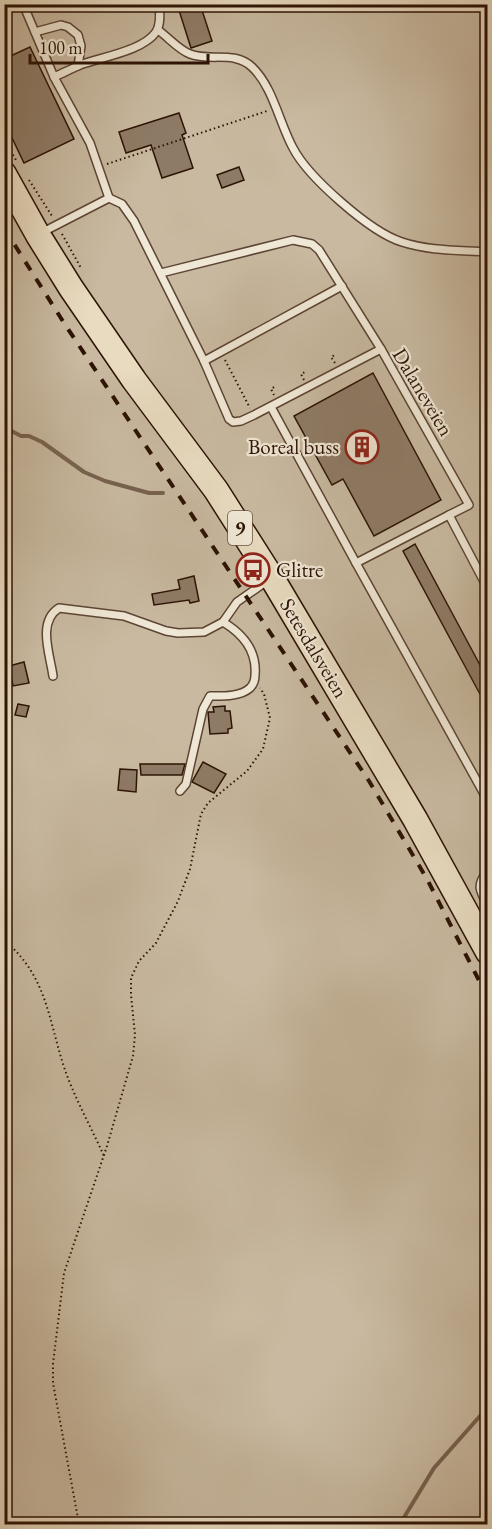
<svg xmlns="http://www.w3.org/2000/svg" width="492" height="1529" viewBox="0 0 492 1529" font-family="'EB Garamond',serif">
	<style>
		.green { fill: #c8b9a0; stroke: #7a6652; stroke-width: 1.5 }
		.lines { fill: none; stroke-linecap: round; stroke-linejoin: round }
		.stream { stroke: #77624f; stroke-width: 4 }
		.building { fill: #8e7b66; stroke: #2d1305; stroke-width: 1.5 }
		.lane-casing { stroke: #5c4534; stroke-width: 10 }
		.highway-casing { stroke: #2d1305; stroke-width: 27 }
		.path { stroke: #2d1305; stroke-width: 2; stroke-dasharray: 1.5 3; stroke-linecap: butt }
		.lane { stroke: #f0e8d6; stroke-width: 7 }
		.highway { stroke: #e8dbc0; stroke-width: 24 }
		.rail { stroke: #2d1305; stroke-width: 4; stroke-dasharray: 10 10; stroke-linecap: butt }
		.labels { text-anchor: middle; stroke-width: 4.5; stroke-linejoin: round; paint-order: stroke }
		.shield { fill: #f0e8d6; stroke: #685344; stroke-width: 1.5 }
		.shield-label { font-size: 20px; font-weight: bold; fill: #2d1305 }
		.street-label { font-size: 21px; fill: #2d1305; stroke: #f0e8d6 }
		.poi-label { font-size: 21px; fill: #2d1305; stroke: #f0e8d6; text-anchor: end }
	</style>
	<rect width="100%" height="100%" fill="#e8dbc0"/>
	<filter id="stains"><feTurbulence type="fractalNoise" baseFrequency=".00333" numOctaves="4"/><feColorMatrix values="0 0 0 0 .2 0 0 0 0 .09 0 0 0 0 .02 0 0 0 .5 -.17"/></filter>
	<radialGradient id="worn" r=".72"><stop offset=".6" stop-color="#630" stop-opacity="0"/><stop offset="1" stop-color="#630" stop-opacity=".3"/></radialGradient>
	<rect class="green" x="5" y="5" width="482" height="1519"/>
	<g class="lines">
		<g class="stream">
			<polyline points="4,427 21,436 29,436 42,442 84,472 105,481 149,493 163,493"/>
			<polyline points="400,1524 434,1468 488,1407"/>
		</g>
	</g>
	<g class="building">
		<polygon points="177,4 200,4 212,41 191,48"/>
		<polygon points="30,47 74,139 24,163 4,121 4,59"/>
		<polygon points="179,113 186,133 182,135 193,168 162,178 151,145 126,153 119,132"/>
		<polygon points="239,167 244,180 222,188 217,175"/>
		<polygon points="373,373 441,500 374,536 343,479 332,485 294,416"/>
		<polygon points="415,544 488,680 488,709 403,551"/>
		<polygon points="194,576 199,601 190,603 189,600 154,605 152,594 180,589 178,580"/>
		<polygon points="24,662 29,683 13,686 9,666"/>
		<polygon points="18,704 29,706 26,717 15,715"/>
		<polygon points="225,706 225,711 230,711 232,728 228,729 228,733 210,734 208,712 214,712 213,707"/>
		<polygon points="203,762 226,774 214,793 192,782"/>
		<polygon points="140,764 185,764 182,775 141,775"/>
		<polygon points="120,769 137,770 136,792 118,790"/>
	</g>
	<g class="lines">
		<g class="lane-casing">
			<g id="lane">
				<polyline points="23,4 54,77 90,143 109,198"/>
				<path d="M158 30C168 37 179 50 190 54 210 62 234 50 252 67 273 87 279 122 293 148 308 177 370 232 402 242 429 251 459 250 488 252"/>
				<polyline points="35,32 61,25 68,27 78,35 81,46 78,66"/>
				<path d="M54 77C63 73 71 69 80 65 101 57 143 51 156 32 161 24 160 13 159 4"/>
				<polyline points="41,233 109,198 122,204 134,221 204,361 229,419 233,422 241,421 254,415 381,349"/>
				<polyline points="161,273 293,240 312,244 319,250 381,349 469,505 449,515 488,589"/>
				<polyline points="204,361 342,286"/>
				<polyline points="271,407 356,563 449,515"/>
				<polyline points="356,563 488,801"/>
				<path d="M53 676C50 654 37 622 59 608L124 616 166 631 178 633 204 632 223 622 237 602 270 579"/>
				<path d="M180 791 186 784 203 709 210 696C222 696 240 697 250 688 254 684 255 680 255 675 257 651 243 634 223 622"/>
				<path d="M488 870C476 885 479 890 488 906"/>
			</g>
		</g>
		<g class="highway-casing">
			<polyline id="highway" points="4,174 38,235 71,288 134,380 216,490 272,578 415,819 488,952"/>
		</g>
		<g class="path">
			<polyline points="476,4 488,16"/>
			<polyline points="4,139 16,160"/>
			<polyline points="107,164 267,111"/>
			<polyline points="29,180 52,216"/>
			<polyline points="62,234 81,268"/>
			<polyline points="225,360 250,408"/>
			<polyline points="335,363 331,357 335,355"/>
			<polyline points="304,380 301,374 305,372"/>
			<polyline points="274,387 271,389 274,395"/>
			<path d="M4 940C47 976 48 1018 64 1067 74 1097 91 1127 104 1156"/>
			<polyline points="79,1524 53,1383 53,1364 64,1273 107,1146 133,1056 135,1035 131,995 131,978 139,961 156,943 178,901 190,869 201,814 208,803 247,771 263,749 270,718 264,694 260,688"/>
		</g>
		<use href="#lane" class="lane"/>
		<use href="#highway" class="highway"/>
		<polyline class="rail" points="4,228 64,323 369,781 427,879 488,998"/>
	</g>
	<defs>
		<g id="building-ring" transform="scale(1.725)"><circle r="9.5" fill="#f0e8d6" stroke="#8f2418" stroke-width="1.5"/><path d="M-4-6H4V6H1V3H-1V6H-4ZM-2.5-4.3h1.7v1.8h-1.7ZM.8-4.3h1.7v1.8H.8ZM-2.5-1h1.7V.8h-1.7ZM.8-1h1.7V.8H.8Z" fill="#8f2418"/></g>
		<g id="bus-ring" transform="scale(1.725)"><circle r="9.5" fill="#f0e8d6" stroke="#8f2418" stroke-width="1.5"/><path d="M-5-6H5V4H4V6H2V4H-2V6H-4V4H-5ZM-3.5-4V0h7V-4ZM-3.5 1.2v1.5H-2V1.2ZM2 1.2v1.5H3.5V1.2Z" fill="#8f2418"/></g>
	</defs>
	<g fill-rule="evenodd">
		<use href="#building-ring" x="362" y="447"/>
		<use href="#bus-ring" x="253" y="570"/>
	</g>
	<g class="labels">
		<rect class="shield" x="228" y="511" width="24" height="34" rx="4.5"/>
		<g class="shield-label">
			<text x="240" y="535">9</text>
		</g>
		<g class="street-label">
			<text transform="translate(423 392) rotate(59)" y="7">Dalaneveien</text>
			<text transform="translate(314 648) rotate(59)" y="7">Setesdalsveien</text>
		</g>
		<g class="poi-label">
			<text x="339" y="454">Boreal buss</text>
			<text x="276" y="577" text-anchor="start">Glitre</text>
		</g>
	</g>
	<rect width="492" height="1529" fill="none" stroke="#e8dbc0" stroke-width="24"/>
	<rect x="6" y="6" width="480" height="1517" fill="none" stroke="#2d1305" stroke-width="3"/>
	<rect x="12" y="12" width="468" height="1505" fill="none" stroke="#2d1305" stroke-width="1.5"/>
	<path d="M30 54v9h178v-9" fill="none" stroke="#2d1305" stroke-width="3"/>
	<text x="39" y="54" font-size="18" fill="#2d1305" stroke="#f0e8d6" stroke-width="4.5" paint-order="stroke">100 m</text>
	<rect width="100%" height="100%" filter="url(#stains)"/>
	<rect width="100%" height="100%" fill="url(#worn)"/>
</svg>
